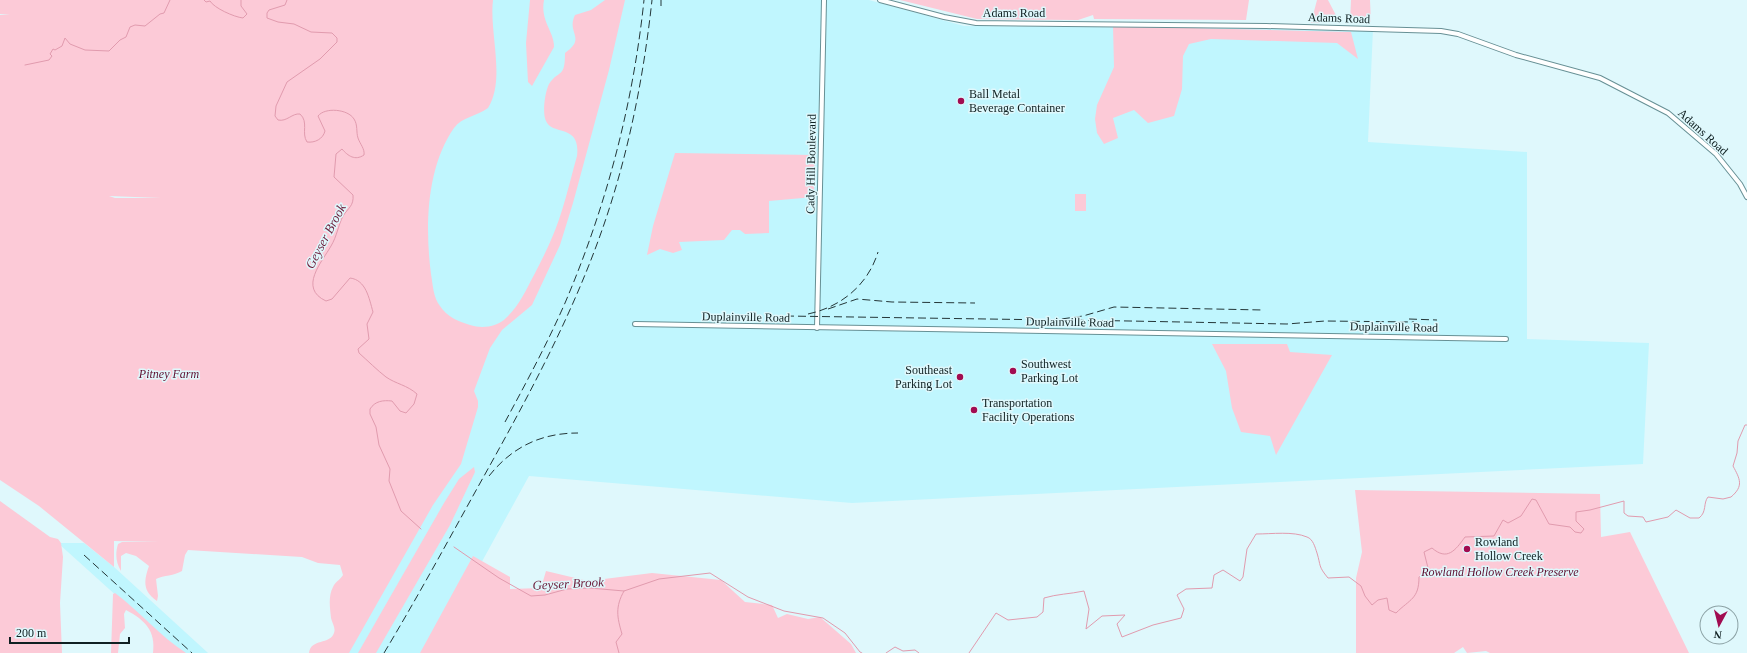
<svg xmlns="http://www.w3.org/2000/svg" width="1747" height="653" viewBox="0 0 1747 653" font-family="'Times New Roman',serif">
	<style>
		.built { fill: #c0f6fe }
		.green { fill: #fccad7; fill-rule: evenodd }
		.lines { fill: none; stroke-linecap: round; stroke-linejoin: round }
		.stream { stroke: #e19bae; stroke-width: 1 }
		.tertiary-casing { stroke: #679095; stroke-width: 6 }
		.tertiary { stroke: #fff; stroke-width: 4 }
		.rail { stroke: #243638; stroke-width: 1; stroke-dasharray: 8 4; stroke-linecap: butt }
		.poi-dot { fill: #a10c51; stroke: #dff8fc; stroke-width: 1.5 }
		.labels { text-anchor: middle; stroke-width: 3; stroke-linejoin: round; paint-order: stroke }
		.street-label { font-size: 12px; fill: #0f2022; stroke: #dff8fc }
		.poi-label { font-size: 12px; fill: #0f2022; stroke: #dff8fc; text-anchor: start }
		.park-label { font-size: 12px; font-style: italic; fill: #5f0d2f; stroke: #dff8fc }
		.water-label { font-size: 13px; font-style: italic; fill: #6d1d3b; stroke: #dff8fc }
	</style>
	<rect width="100%" height="100%" fill="#dff8fc"/>
	<g class="built">
		<polygon points="348,0 869,0 964,26 1373,29 1368,142 1527,152 1527,339 1649,343 1643,464 852,503 529,476 434,649 427,653 339,653 425,324"/>
		<polygon points="58,543 84,543 114,567 208,653 180,653"/>
	</g>
	<g class="green">
		<path d="M0 0H493C489 33 506 79 488 108 477 116 462 117 454 128 426 168 425 228 431 274 433 285 433 297 440 306 447 317 458 321 470 325 482 329 497 327 506 318 519 306 526 290 534 275 540 263 546 252 551 240 563 213 569 184 577 156 581 123 552 136 546 121 542 113 545 92 549 84 559 69 565 79 565 53 587 38 566 33 575 15L591 10 605 0H625L609 70 573 203 560 245 532 305 502 330 490 348 474 391 478 401V407L461 464 433 505 349 653H309C311 638 330 645 334 633 336 628 332 623 331 618 330 608 328 596 333 587 335 582 340 580 343 575L340 565 318 563 302 557 188 550 185 555 182 571C174 576 164 575 156 579L158 596 157 601C142 591 144 580 149 566L136 556 126 553 121 556V571C116 563 115 554 118 544L122 542H159L114 541V567L39 506 0 480V15L10 14H0ZM109 196 161 198H162H115Z"/>
		<path d="M530 0H544C540 21 554 31 554 47L532 86 528 82 526 43Z"/>
		<polygon points="900,0 1249,0 1246,20 1094,19 1093,15 1078,20 977,19"/>
		<polygon points="1317,0 1328,0 1340,23 1311,23"/>
		<polygon points="1351,0 1370,0 1371,23 1350,23"/>
		<polygon points="1113,26 1351,32 1358,59 1337,43 1211,39 1189,44 1183,56 1182,89 1174,116 1148,123 1134,110 1113,118 1118,138 1104,144 1097,133 1095,119 1097,105 1114,67"/>
		<polygon points="675,153 815,155 814,197 769,201 769,233 745,234 740,230 732,230 724,240 679,242 682,250 673,253 660,249 647,255 653,226"/>
		<rect x="1075" y="194" width="11" height="17"/>
		<polygon points="1212,344 1287,344 1290,352 1332,355 1276,455 1270,436 1241,432 1232,408 1226,371"/>
		<polygon points="474,467 475,472 450,525 376,653 358,653 444,503 459,479"/>
		<polygon points="1355,490 1600,494 1601,537 1630,532 1689,653 1490,653 1486,651 1467,653 1463,647 1454,653 1356,653 1356,578 1362,552"/>
		<polygon points="0,501 50,537 58,539 61,543 63,557 60,603 62,653 0,653"/>
		<polygon points="473,556 510,577 510,589 541,588 546,571 588,581 652,573 721,580 745,602 772,605 778,618 787,614 808,619 820,617 851,644 856,653 420,653"/>
		<path d="M115 593C140 612 160 636 186 653H153C156 631 145 620 126 610L124 614 125 628 120 634 118 653H111L113 594Z"/>
	</g>
	<g class="lines">
		<g class="stream">
			<path d="M204 0 206 2 210 1C214 8 234 17 243 18L247 14 241 6V0"/>
			<path d="M287 0 285 5 269 10 267 13V18L278 22 294 24 311 32 332 33 337 38V42L320 59 287 82 276 106 275 116 278 120C287 122 292 113 300 114 309 122 301 133 307 142 315 143 323 139 325 131L318 116C325 107 348 109 354 119 358 125 356 132 358 138 360 144 365 149 364 155 355 161 348 156 342 149L336 154 334 177 353 195C354 206 348 208 343 216 338 226 337 236 331 246 322 262 298 288 326 301L332 299 350 278C366 280 369 298 373 312L367 324 369 339 358 349 359 353C368 361 377 370 386 377 396 384 407 385 417 394L414 404 406 413 400 411 392 401C383 400 375 401 370 409V414L376 427 379 445 390 469 389 481 401 511 421 529"/>
			<polyline points="25,65 49,60 52,56 50,54 53,49 55,50 62,46 65,38 70,44 85,50 109,51 120,40 126,37 130,27 135,25 145,26 160,14 164,13 170,0"/>
			<polyline points="454,547 499,578 531,596 545,595 567,589 590,588 624,591 659,579 710,573 748,597 784,611 823,618 845,633 860,652 862,653"/>
			<path d="M619 653 616 642 622 634C617 617 615 607 624 591"/>
			<polyline points="886,653 895,647 903,651 915,650 919,653"/>
			<path d="M969 653 996 613 1008 620 1037 617 1043 612 1044 598C1057 594 1070 594 1084 591L1089 609 1086 629 1102 616 1125 615 1117 624 1122 637 1153 625 1181 618 1184 609 1177 595 1186 589 1212 588 1214 575 1223 570 1240 581 1243 577 1247 549 1256 534C1272 534 1293 531 1307 537 1313 539 1315 547 1317 553 1321 566 1318 566 1328 578L1349 577 1361 586 1365 596 1372 605 1378 600 1387 598 1389 610 1396 613C1410 599 1419 599 1419 577L1428 568 1424 552 1432 548C1447 561 1455 551 1465 537L1494 536 1503 520 1508 523 1521 516 1532 499 1536 500 1549 524 1570 527 1575 532 1581 533 1584 529 1576 521V512L1590 510 1624 501V513L1628 516 1643 517 1646 522 1668 517 1676 510 1690 518H1699C1707 512 1703 503 1708 497L1723 499 1731 497C1744 486 1740 479 1733 466L1737 453 1738 441 1745 425H1747"/>
		</g>
		<g class="tertiary-casing">
			<g id="tertiary">
				<polyline points="880,0 944,17 976,23 1266,26 1441,31 1458,34 1516,55 1600,78 1668,113 1716,154 1740,184 1747,197"/>
				<polyline points="635,324 1506,339"/>
				<polyline points="817,328 824,0"/>
			</g>
		</g>
		<use href="#tertiary" class="tertiary"/>
		<g class="rail">
			<polyline points="661,0 661,6"/>
			<polyline points="828,309 857,299 892,302 975,303"/>
			<path d="M808 314C841 307 868 285 878 252"/>
			<polyline points="786,316 1054,320 1083,316 1114,307 1263,310"/>
			<polyline points="1409,319 1437,320"/>
			<polyline points="1076,320 1287,324 1325,321 1414,322"/>
			<path d="M505 422C526 383 547 344 565 303 606 207 633 105 644 0"/>
			<path d="M489 476C512 447 541 433 578 433"/>
			<polyline points="84,555 192,653"/>
			<path d="M384 653C417 598 448 541 479 485 523 406 566 328 597 244 626 166 643 83 652 0"/>
		</g>
	</g>
	<g class="poi-dot">
		<circle cx="961" cy="101" r="4"/>
		<circle cx="1013" cy="371" r="4"/>
		<circle cx="960" cy="377" r="4"/>
		<circle cx="974" cy="410" r="4"/>
		<circle cx="1467" cy="549" r="4"/>
	</g>
	<g class="labels">
		<g class="street-label">
			<text x="1014" y="17">Adams Road</text>
			<text transform="translate(1339 18) rotate(2)" y="4">Adams Road</text>
			<text transform="translate(1703 132) rotate(42)" y="4">Adams Road</text>
			<text transform="translate(811 164) rotate(-89)" y="4">Cady Hill Boulevard</text>
			<text transform="translate(746 317) rotate(1)" y="4">Duplainville Road</text>
			<text transform="translate(1070 322) rotate(1)" y="4">Duplainville Road</text>
			<text transform="translate(1394 327) rotate(1)" y="4">Duplainville Road</text>
		</g>
		<g class="poi-label">
			<text x="969" y="98">Ball Metal<tspan x="969" dy="14">Beverage Container</tspan></text>
			<text x="1021" y="368">Southwest<tspan x="1021" dy="14">Parking Lot</tspan></text>
			<text x="952" y="374" text-anchor="end">Southeast<tspan x="952" dy="14">Parking Lot</tspan></text>
			<text x="982" y="407">Transportation<tspan x="982" dy="14">Facility Operations</tspan></text>
			<text x="1475" y="546">Rowland<tspan x="1475" dy="14">Hollow Creek</tspan></text>
		</g>
		<g class="park-label">
			<text x="169" y="378">Pitney Farm</text>
			<text x="1500" y="576">Rowland Hollow Creek Preserve</text>
		</g>
		<g class="water-label">
			<text transform="translate(325 236) rotate(-62)" y="5">Geyser Brook</text>
			<text transform="translate(568 583) rotate(-3)" y="5">Geyser Brook</text>
		</g>
	</g>
	<g transform="translate(1719 625) rotate(187)"><circle r="19" fill="#dff8fc" stroke="#8ca2a5"/>
	<path d="M0-3L7 15L0 10L-7 15Z" fill="#a10c51"/>
	<text y="-6" font-size="11" font-weight="bold" text-anchor="middle" fill="#0f2022">N</text>
	</g>
	<path d="M10 637v6h119v-6" fill="none" stroke="#0f2022" stroke-width="2"/>
	<text x="16" y="637" font-size="12" fill="#0f2022" stroke="#dff8fc" stroke-width="3" paint-order="stroke">200 m</text>
</svg>
